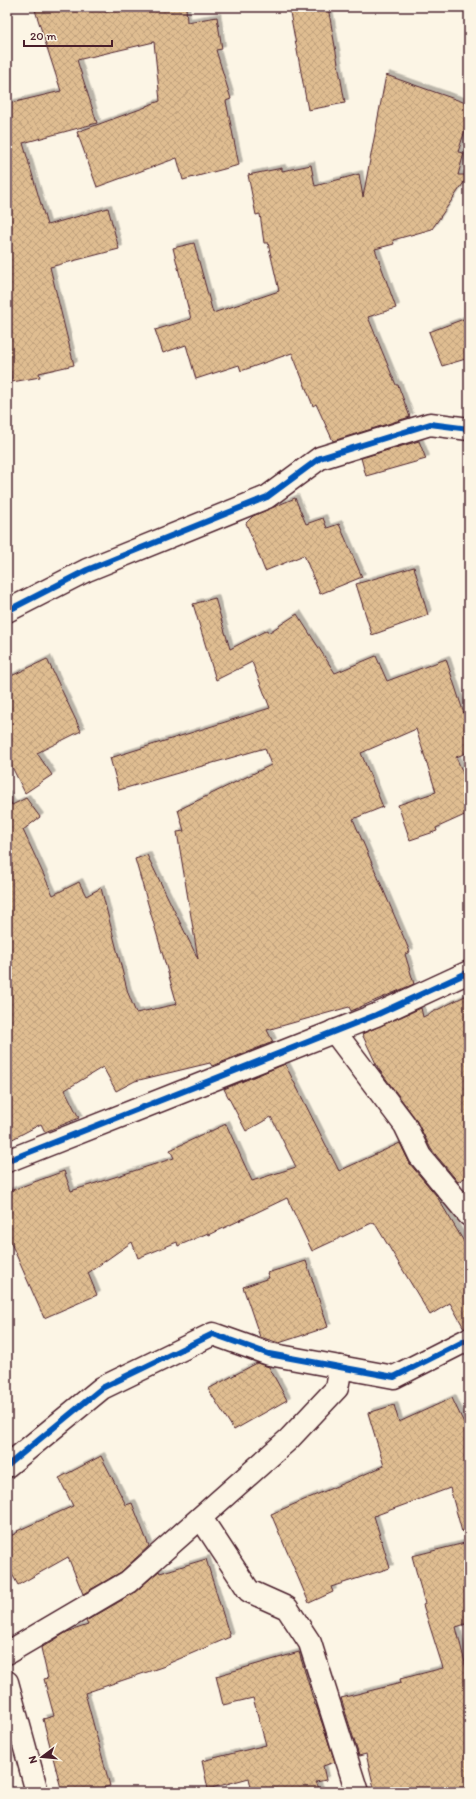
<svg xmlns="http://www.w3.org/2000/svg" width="476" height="1799" viewBox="0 0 476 1799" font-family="Itim,sans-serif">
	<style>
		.building { fill: url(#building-cross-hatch); stroke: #4a1f2b; filter: url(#shadow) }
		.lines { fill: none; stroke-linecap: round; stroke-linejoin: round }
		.street-casing { stroke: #4a1f2b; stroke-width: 25 }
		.street { stroke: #fcf5e5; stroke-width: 22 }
		.cycleway-casing { stroke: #fcf5e5; stroke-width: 8 }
		.cycleway { stroke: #0057b8; stroke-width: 6 }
	</style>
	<defs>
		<pattern id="building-cross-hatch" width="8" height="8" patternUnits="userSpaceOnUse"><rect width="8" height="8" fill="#dfbd91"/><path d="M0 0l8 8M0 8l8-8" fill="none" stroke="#c1a27d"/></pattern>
		<filter id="shadow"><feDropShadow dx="3.5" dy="-3.5" stdDeviation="0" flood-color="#0004"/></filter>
	</defs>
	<rect width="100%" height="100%" fill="#fcf5e5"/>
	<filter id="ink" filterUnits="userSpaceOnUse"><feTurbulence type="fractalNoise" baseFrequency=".025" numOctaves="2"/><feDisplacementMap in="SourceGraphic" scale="8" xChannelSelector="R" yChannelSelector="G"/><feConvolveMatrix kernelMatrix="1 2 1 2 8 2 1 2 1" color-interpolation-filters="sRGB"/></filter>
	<g filter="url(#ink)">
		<g class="building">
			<polygon points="34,7 104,7 105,12 152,7 186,7 187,22 217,17 222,49 216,50 231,99 226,101 239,165 183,180 177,158 97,187 77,132 146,107 146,106 160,101 154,42 77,60 97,123 23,143 47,225 108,208 119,249 50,267 74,365 39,373 40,377 12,382 7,353 7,104 61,91"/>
			<polygon points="289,7 328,7 345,103 308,110"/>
			<polygon points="386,75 469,104 469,118 458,152 464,153 458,175 469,175 432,229 393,240 394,244 375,249 396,308 368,317 396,385 398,385 410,417 333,441 316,404 313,406 292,353 241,371 239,365 196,379 186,345 163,353 155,330 191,319 173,248 194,243 213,313 279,291 268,243 264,243 260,214 256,215 248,175 282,168 282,171 311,165 315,186 359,174 363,197"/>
			<polygon points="469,317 469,358 442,366 429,332"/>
			<polygon points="419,441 426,459 366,476 361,458"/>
			<polygon points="295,498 306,524 323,518 327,528 339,524 362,577 320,594 304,555 265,571 246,523 253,516"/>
			<polygon points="414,567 428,615 372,635 356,584"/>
			<polygon points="215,598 230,649 267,630 268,633 297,614 335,673 376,656 387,681 446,659 469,729 469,752 456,757 469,787 469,813 436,828 437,831 410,840 398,805 436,792 416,729 361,753 383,807 353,819 410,952 405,954 414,984 351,1011 349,1007 267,1030 273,1042 212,1066 210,1063 135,1081 116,1091 103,1067 65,1090 79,1118 45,1132 41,1124 7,1142 7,794 12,805 26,798 40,817 23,830 53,895 79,882 86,896 101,888 128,993 136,1013 177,1004 135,859 147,855 198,959 177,832 184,831 178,810 271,765 265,748 119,790 110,758 270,708 252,662 216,680 193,604"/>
			<polygon points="47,659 81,731 37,753 52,775 25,793 7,757 7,678"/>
			<polygon points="469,994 469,1175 458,1182 431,1149 415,1118 378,1068 362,1034 421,1008 423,1017"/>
			<polygon points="285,1064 339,1171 400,1143 410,1164 436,1195 469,1250 469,1327 464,1328 450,1303 430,1315 374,1222 312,1251 287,1198 209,1235 208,1233 178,1246 177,1242 138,1258 132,1242 88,1273 97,1295 44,1318 7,1234 7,1192 64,1171 71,1191 174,1158 170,1150 226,1124 252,1181 296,1167 271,1117 246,1131 224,1089"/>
			<polygon points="306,1261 328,1327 279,1343 260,1337 243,1287 269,1278 267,1273"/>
			<polygon points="257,1363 269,1367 287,1400 234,1430 208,1389"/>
			<polygon points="452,1398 464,1423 469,1422 469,1531 462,1532 450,1488 374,1516 390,1568 331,1587 333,1592 309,1603 271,1514 384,1466 368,1413 394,1405 399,1422"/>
			<polygon points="101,1456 126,1505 132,1503 149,1546 121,1572 83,1594 68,1557 18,1585 7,1565 7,1538 18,1532 17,1531 73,1506 59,1478"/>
			<polygon points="469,1542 469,1623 456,1627 469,1679 469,1792 375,1792 366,1754 359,1756 341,1698 401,1683 400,1679 443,1668 423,1605 425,1604 412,1556"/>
			<polygon points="206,1559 230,1637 165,1665 165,1666 85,1693 110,1786 88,1792 62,1792 43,1719 54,1716 44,1679 48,1678 41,1648 67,1632 88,1625 86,1621 134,1593 159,1571 160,1573"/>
			<polygon points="299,1652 315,1705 316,1705 335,1762 323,1766 326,1780 316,1782 321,1792 252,1792 249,1778 208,1789 202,1761 266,1745 253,1698 223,1705 216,1676"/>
		</g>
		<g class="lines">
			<g class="street-casing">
				<g id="street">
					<polyline points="7,611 87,570 267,497 320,458 430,424 469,429"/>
					<polyline points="334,1031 405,1125 420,1156 469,1215"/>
					<polyline points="7,1161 376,1015 469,972"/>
					<polyline points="7,1466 102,1388 213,1334 269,1354 394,1377 469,1339"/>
					<polyline points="201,1518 249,1591 287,1608 310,1643 357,1792"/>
					<polyline points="7,1653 128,1582 289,1439 337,1388 341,1367"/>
					<polyline points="7,1682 37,1792"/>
				</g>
			</g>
			<use href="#street" class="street"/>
			<g class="cycleway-casing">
				<g id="cycleway">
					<polyline points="7,611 87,570 267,497 320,458 430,424 469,429"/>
					<polyline points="7,1161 376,1015 469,972"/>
					<polyline points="7,1466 102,1388 213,1334 269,1354 394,1377 469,1339"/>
				</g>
			</g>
			<use href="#cycleway" class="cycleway"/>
		</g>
	</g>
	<rect width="476" height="1799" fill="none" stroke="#fcf5e5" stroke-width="24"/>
	<rect x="12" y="12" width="452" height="1775" fill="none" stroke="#4a1f2b" stroke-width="1.5" filter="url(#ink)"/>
	<g transform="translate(42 1757) rotate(254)" stroke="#fcf5e5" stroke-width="3" paint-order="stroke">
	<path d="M0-3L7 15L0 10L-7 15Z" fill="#4a1f2b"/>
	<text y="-6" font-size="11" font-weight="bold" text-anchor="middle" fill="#4a1f2b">N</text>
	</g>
	<path d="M24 40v6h88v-6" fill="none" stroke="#4a1f2b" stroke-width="2"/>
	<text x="30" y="40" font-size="12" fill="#4a1f2b" stroke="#fcf5e5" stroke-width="3" paint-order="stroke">20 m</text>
</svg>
